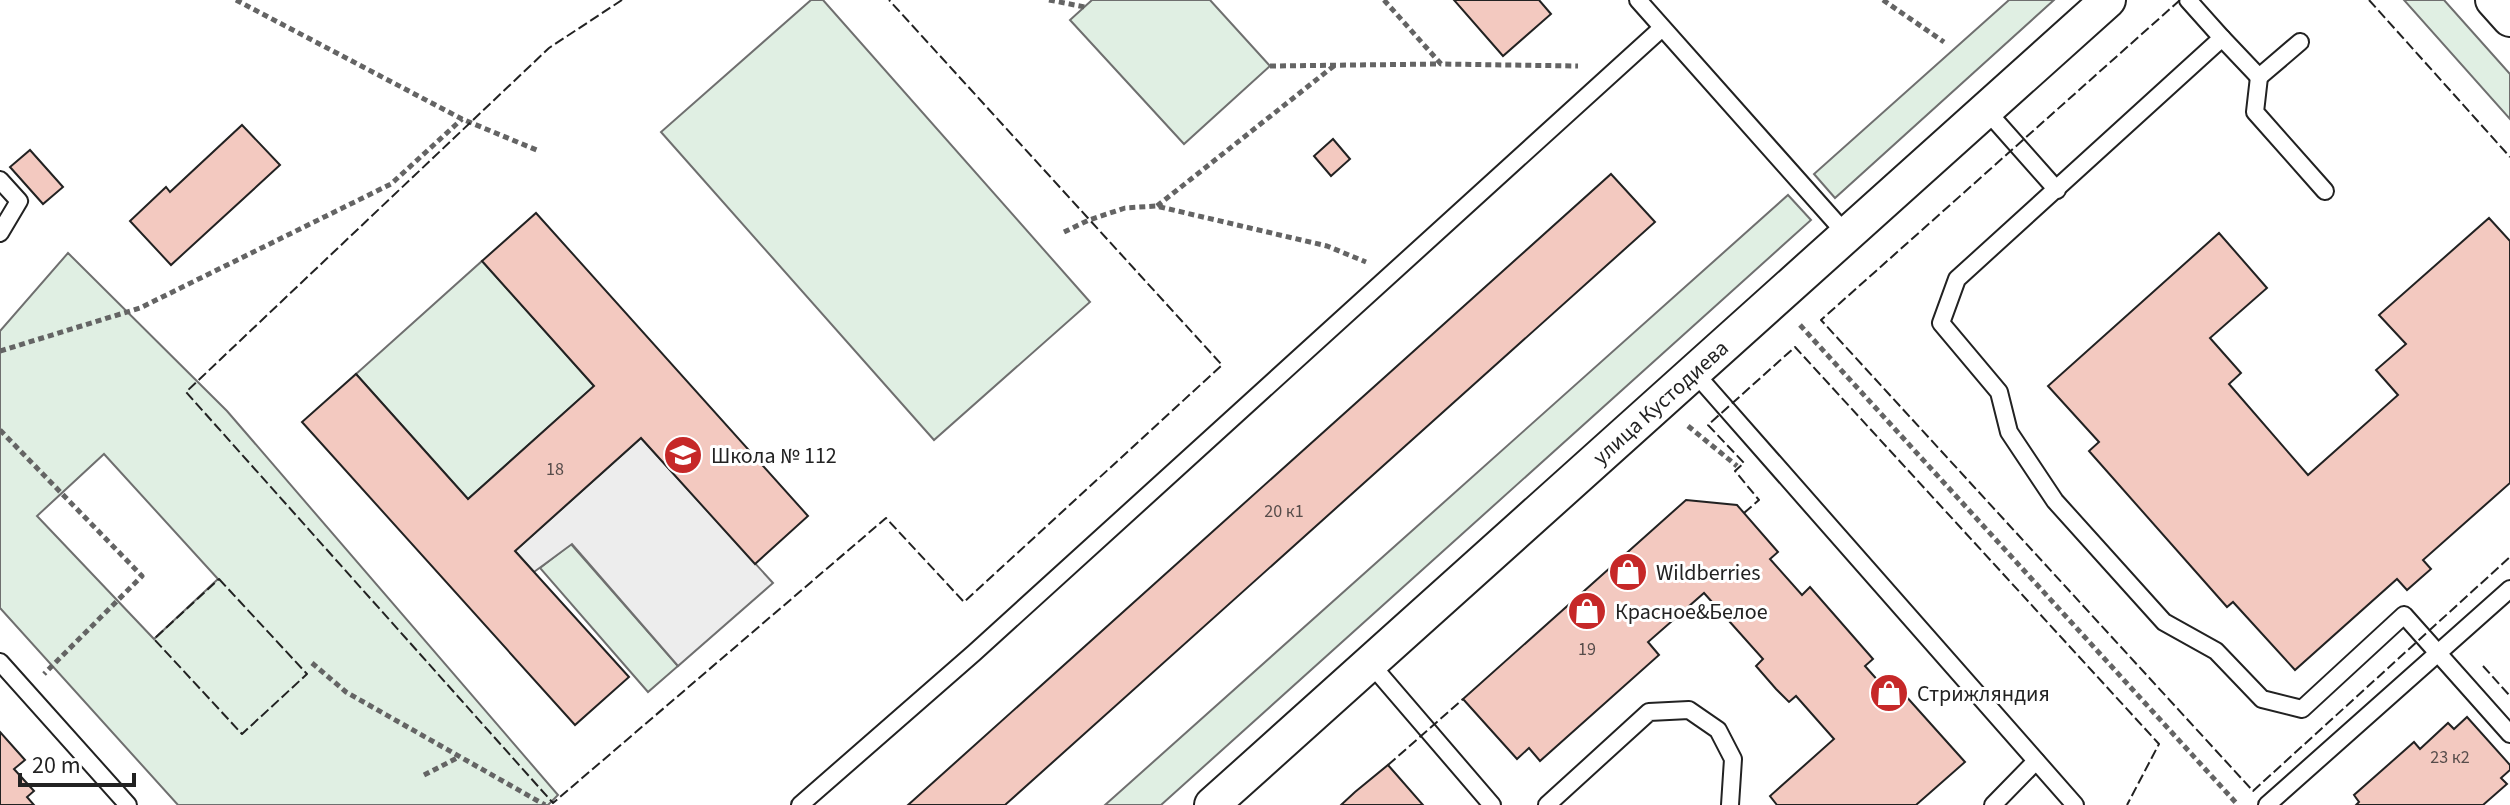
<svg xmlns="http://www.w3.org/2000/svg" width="2510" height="805" viewBox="0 0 2510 805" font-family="'Source Sans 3',sans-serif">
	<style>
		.green { fill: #e0efe3; stroke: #6f6f6f; stroke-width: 2; fill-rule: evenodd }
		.parking { fill: #ededed; stroke: #6f6f6f; stroke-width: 2 }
		.building { fill: #f3c9c0; stroke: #222; stroke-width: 2 }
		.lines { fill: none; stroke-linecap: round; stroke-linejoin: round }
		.service-casing { stroke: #222; stroke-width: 20 }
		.minor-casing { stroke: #222; stroke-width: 38 }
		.path { stroke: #646464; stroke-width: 5; stroke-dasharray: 6 4; stroke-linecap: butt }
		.service { stroke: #fff; stroke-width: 16 }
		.minor { stroke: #fff; stroke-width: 34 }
		.fence { stroke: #222; stroke-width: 2; stroke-dasharray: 10 4; stroke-linecap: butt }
		.labels { text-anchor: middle; stroke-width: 6; stroke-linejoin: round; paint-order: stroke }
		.number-label { font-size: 18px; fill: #564c4a }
		.street-label { font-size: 22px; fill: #222; stroke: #fff }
		.poi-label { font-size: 22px; fill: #222; stroke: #fff; text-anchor: start }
	</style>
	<rect width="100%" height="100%" fill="#fff"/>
	<g class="green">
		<polygon points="811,0 823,0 1090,302 934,440 661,132"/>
		<polygon points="1092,0 1210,0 1270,66 1184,144 1070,20"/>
		<polygon points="2009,0 2054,0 1835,198 1814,174"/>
		<polygon points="2404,0 2444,0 2510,74 2510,119"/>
		<polygon points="1788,195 1811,220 1161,805 1105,805"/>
		<path d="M68 253 227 411 558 795 548 805H178L0 608V331ZM104 454 218 579 154 639 37 516Z"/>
		<polygon points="482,261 594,386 468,499 356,374"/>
		<polygon points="571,544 678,666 648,692 540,568"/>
	</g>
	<polygon class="parking" points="641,438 773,583 678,666 572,544 534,572 515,551"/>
	<g class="building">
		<polygon points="1454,0 1539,0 1551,14 1503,56"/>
		<polygon points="242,125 280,165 171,265 130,221 166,187 170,192"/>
		<polygon points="1333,139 1350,159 1331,176 1314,156"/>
		<polygon points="30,150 63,187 43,204 10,167"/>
		<polygon points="1611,174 1655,222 1005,805 908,805"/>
		<polygon points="536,213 808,516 755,564 641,438 515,551 629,677 575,725 302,422 356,374 468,499 594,386 482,261"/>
		<polygon points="2489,218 2510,241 2510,483 2423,560 2431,569 2407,590 2397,579 2295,670 2233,602 2227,607 2089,451 2099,442 2048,386 2219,233 2267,288 2210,338 2241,373 2229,384 2308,475 2398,395 2376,370 2406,344 2379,315"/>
		<polygon points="1686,500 1737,505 1778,552 1770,559 1802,595 1810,587 1873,659 1865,666 1896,701 1904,694 1965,762 1916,805 1777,805 1770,796 1834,739 1796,696 1789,702 1776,689 1756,666 1763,659 1704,593 1648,642 1659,655 1540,761 1529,748 1517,759 1463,699"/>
		<polygon points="2467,717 2510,765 2510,770 2501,778 2507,784 2483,805 2356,805 2359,802 2354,795 2414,742 2420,749 2448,723 2454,729"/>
		<polygon points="0,732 25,760 14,769 34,791 27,797 34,805 0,805"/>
		<polygon points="1388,765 1423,805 1341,805 1355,792"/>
	</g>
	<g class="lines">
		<g class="service-casing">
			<g id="service">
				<polyline points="1638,0 1847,235"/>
				<polyline points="2188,0 2222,38"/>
				<polyline points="2300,42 2259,77 2222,38 1957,279 1941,323 1999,392 2009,432 2055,501 2164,622 2216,651 2262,699 2302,709 2404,615 2510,734"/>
				<polyline points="2259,77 2255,112 2325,191"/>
				<polyline points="1986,110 2057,190"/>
				<polyline points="0,180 19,201 0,233"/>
				<polyline points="1694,372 2075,805"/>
				<polyline points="0,662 128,805"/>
				<polyline points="1370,663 1492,805"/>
				<polyline points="800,805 974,653 1662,28"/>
				<polyline points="1547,805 1649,712 1689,710 1718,730 1733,759 1730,805"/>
				<polyline points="1993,805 2036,761"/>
				<polyline points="2267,805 2510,589"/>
			</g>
		</g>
		<g class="minor-casing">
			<g id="minor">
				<polyline points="2493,0 2510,19"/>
				<polyline points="1212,805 2108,0"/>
			</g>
		</g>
		<g class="path">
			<polyline points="236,0 462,119 539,151"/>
			<polyline points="1049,0 1085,7"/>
			<polyline points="1384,0 1441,64 1578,66"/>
			<polyline points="1883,0 1944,42"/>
			<polyline points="1270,66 1440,64"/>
			<polyline points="1157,206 1335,65"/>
			<polyline points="1064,232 1089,220 1125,208 1156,206 1327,246 1366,262"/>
			<polyline points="1800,325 2238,805"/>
			<polyline points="0,351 140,308 391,184 462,119"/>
			<polyline points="1688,426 1737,466"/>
			<polyline points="0,430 142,576 44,674"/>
			<polyline points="312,663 346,692 545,805"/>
			<polyline points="424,775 459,757"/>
		</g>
		<use href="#service" class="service"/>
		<use href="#minor" class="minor"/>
		<g class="fence">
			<polyline points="622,0 549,48 186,392 553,803 886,518 964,602 1222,365 889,0"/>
			<polyline points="2180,0 1821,320 2253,791 2510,557"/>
			<polyline points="2369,0 2510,157"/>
			<polyline points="1744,513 1759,500 1735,471 1744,463 1708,425 1795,347 2159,744 2127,805"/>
			<polygon points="219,579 307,674 242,734 154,639"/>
			<polyline points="2483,666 2510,696"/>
			<polyline points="1388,765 1463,699"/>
		</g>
	</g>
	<defs>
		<g id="school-disc" transform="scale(2)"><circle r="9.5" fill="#c62828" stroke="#fff"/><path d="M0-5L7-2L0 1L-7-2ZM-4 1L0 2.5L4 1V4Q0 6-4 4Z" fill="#fff"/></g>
		<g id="shop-disc" transform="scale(2)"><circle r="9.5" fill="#c62828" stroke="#fff"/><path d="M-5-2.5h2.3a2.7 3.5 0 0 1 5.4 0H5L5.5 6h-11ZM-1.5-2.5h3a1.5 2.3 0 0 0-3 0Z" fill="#fff"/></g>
	</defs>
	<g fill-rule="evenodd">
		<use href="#school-disc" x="683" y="455"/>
		<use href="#shop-disc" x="1628" y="572"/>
		<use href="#shop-disc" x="1587" y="611"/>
		<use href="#shop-disc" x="1889" y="693"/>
	</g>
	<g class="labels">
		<g class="number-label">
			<text x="555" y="475">18</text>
			<text x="1284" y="517">20 к1</text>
			<text x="1587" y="655">19</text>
			<text x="2450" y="763">23 к2</text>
		</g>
		<g class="street-label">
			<text transform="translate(1660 402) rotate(-42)" y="8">улица Кустодиева</text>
		</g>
		<g class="poi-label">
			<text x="711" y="463">Школа № 112</text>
			<text x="1656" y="580">Wildberries</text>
			<text x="1615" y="619">Красное&amp;Белое</text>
			<text x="1917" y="701">Стрижляндия</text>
		</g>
	</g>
	<path d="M20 773v12h114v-12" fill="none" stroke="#222222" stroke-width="4"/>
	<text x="32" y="773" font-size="24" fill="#222222" stroke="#ffffff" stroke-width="6" paint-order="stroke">20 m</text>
</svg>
